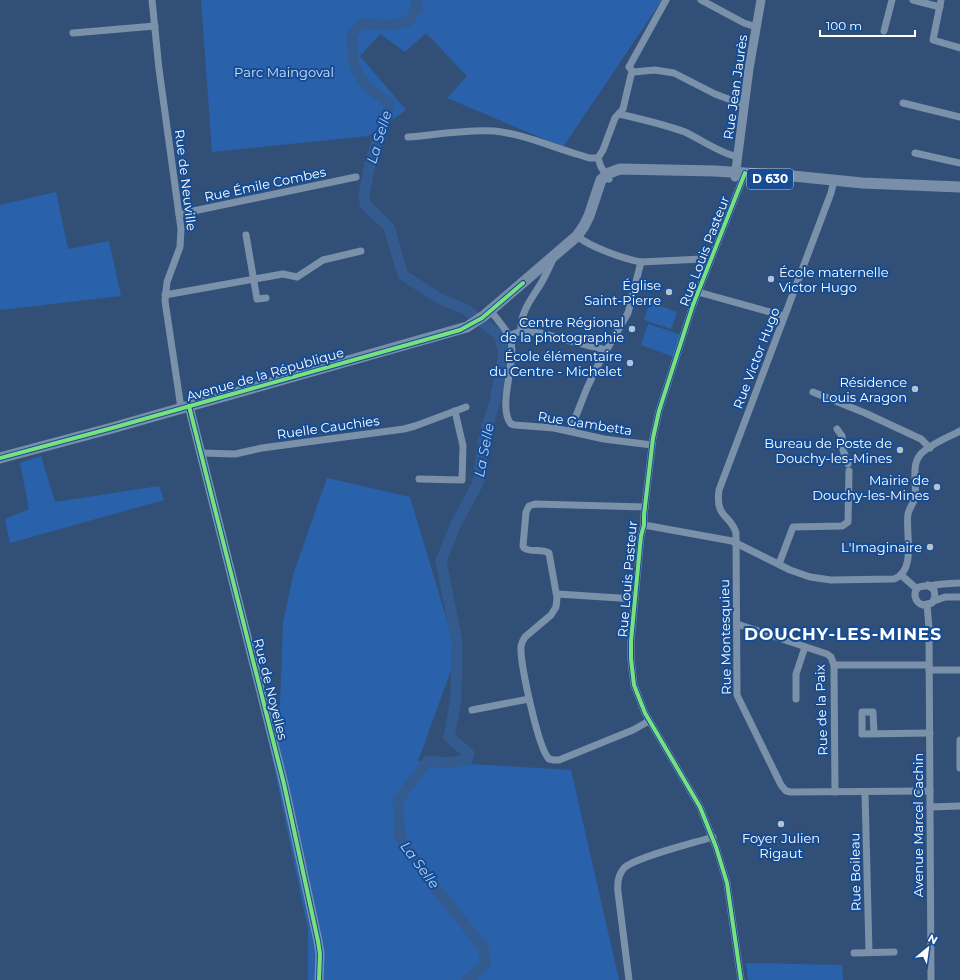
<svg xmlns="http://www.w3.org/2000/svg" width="960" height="980" viewBox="0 0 960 980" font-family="Montserrat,sans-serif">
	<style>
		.green { fill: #2962ab }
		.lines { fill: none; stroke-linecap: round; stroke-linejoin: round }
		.river { stroke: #345b8f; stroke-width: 11 }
		.minor { stroke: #7b90a9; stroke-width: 7 }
		.tertiary { stroke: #7b90a9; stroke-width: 9 }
		.primary { stroke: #798ea8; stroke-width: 11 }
		.cycleway-casing { stroke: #154c94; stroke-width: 6 }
		.cycleway { stroke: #77e17e; stroke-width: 4 }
		.poi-dot { fill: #b7c2cf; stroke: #154c94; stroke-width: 1.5 }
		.labels { text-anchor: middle; stroke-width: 4; stroke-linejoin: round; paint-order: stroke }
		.shield { fill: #154c94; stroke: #b9c9df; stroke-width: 1 }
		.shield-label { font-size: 12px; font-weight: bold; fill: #fff }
		.park-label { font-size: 13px; fill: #cce1fc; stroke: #154c94 }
		.street-label { font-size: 13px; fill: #fff; stroke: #154c94 }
		.poi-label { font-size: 13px; fill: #fff; stroke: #154c94; text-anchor: end }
		.water-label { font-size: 14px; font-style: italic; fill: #b1d1f8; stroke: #154c94 }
		.district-label { font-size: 17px; font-weight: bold; letter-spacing: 1px; fill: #fff; stroke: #154c94 }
	</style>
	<rect width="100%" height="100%" fill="#325077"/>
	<g class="green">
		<polygon points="201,0 662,0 563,147 447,98 467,76 426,33 405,52 380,34 360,56 406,110 368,136 212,152"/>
		<polygon points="56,192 68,249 109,241 121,296 0,310 0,205"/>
		<polygon points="650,302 677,312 671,329 644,320"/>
		<polygon points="648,324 682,335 674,357 641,345"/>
		<polygon points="41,456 55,502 159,486 164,500 10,543 5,519 29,509 20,463"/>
		<polygon points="327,478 410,497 457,654 418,761 571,770 619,980 308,980 308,929 266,729 280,705 283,623 293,575"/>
		<polygon points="746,963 842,965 843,980 748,980"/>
	</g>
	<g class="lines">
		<polyline class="river" points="416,0 418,6 409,21 393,25 361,24 352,35 354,65 366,86 390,104 370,163 364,195 365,204 389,227 403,275 440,299 465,309 499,335 504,353 495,401 484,437 478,483 455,526 441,561 457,642 456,699 449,737 469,754 467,760 448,763 428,761 398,800 400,838 431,882 483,947 486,963 471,978 467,980"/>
		<g class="minor">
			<polyline points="152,0 159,69 181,229 180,247 167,282 165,301 181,408"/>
			<polyline points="701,0 744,23 756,27"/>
			<polyline points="913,0 940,7"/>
			<polyline points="941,0 933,40 960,48"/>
			<polyline points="884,31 892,0"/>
			<polyline points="73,33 155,26"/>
			<polyline points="633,72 655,70 674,73 715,94 744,105"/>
			<polyline points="633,72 629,67 666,0"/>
			<polyline points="903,103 960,117"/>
			<path d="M619 114C641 119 663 124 685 132 702 140 719 153 738 157"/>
			<path d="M408 137C434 135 468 129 494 131 523 134 552 147 580 155L589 158H598L601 167 609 179"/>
			<polyline points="915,153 960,163"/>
			<polyline points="598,158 603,150 615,118 623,109 631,75 633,72"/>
			<path d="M834 180 831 193 719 490C715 519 731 514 736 533L737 695 781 785 786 791 791 792 930 791"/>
			<polyline points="179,214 356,177"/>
			<polyline points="246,235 257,299 266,298"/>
			<path d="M577 236C590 247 624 259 641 262L702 259 710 261"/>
			<polyline points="698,292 784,316"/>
			<polyline points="165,295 283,274 297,277 323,260 361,251"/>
			<path d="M491 311C497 320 509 331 511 342 516 363 497 407 511 424L515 425 554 428 604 439 652 445"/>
			<path d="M521 331C520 313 531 299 540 285 545 277 549 268 553 259"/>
			<polyline points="509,336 521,331 540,333 606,350"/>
			<polyline points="813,392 865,413 921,439 930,448"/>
			<polyline points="837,429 842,436 843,450 848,464"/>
			<polyline points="570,431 587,388 599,363 628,313 641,262"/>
			<polyline points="201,453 235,454 262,448 404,429 415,426 466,407"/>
			<polyline points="419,479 462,480 463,446 455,411"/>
			<path d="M645 507 535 504 529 506 526 512 523 546 524 548C531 553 541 548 549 553L557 598 556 607 551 615 525 637C523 640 522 642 521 646 520 663 538 748 549 759L554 760H559L633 730 649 721"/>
			<path d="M644 525 732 541 790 570 810 577 831 580 894 579C917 571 905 532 908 514 909 508 914 503 915 497 917 483 911 466 920 455 928 445 949 437 960 431"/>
			<polyline points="779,564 793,527 842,526 848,522 849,471"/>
			<polyline points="901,575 917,589"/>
			<path d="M928 585 934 590 935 597 932 603 923 605C919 604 916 601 915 596 914 583 927 587 934 585 943 584 951 583 960 583"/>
			<polyline points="557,594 635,599"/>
			<polyline points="934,601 945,597 960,597"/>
			<polyline points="927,605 929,628 931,980"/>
			<polyline points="737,624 827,654 831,657 834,665 835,792"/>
			<polyline points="834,665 929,665"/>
			<polyline points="929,670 960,670"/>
			<polyline points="796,699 796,674 805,647"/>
			<polyline points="472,710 529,699"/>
			<polyline points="874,734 873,712 862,712 862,734 930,733"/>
			<polyline points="960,740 960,768"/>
			<polyline points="865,792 869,952"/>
			<polyline points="930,807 960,806"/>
			<polyline points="854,953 894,952"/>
			<path d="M629 980 618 892C617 883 618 875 624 868 636 857 694 843 713 837"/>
			<polyline points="741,980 727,883 716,847 700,807 645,713 634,685 631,659 631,641 641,536 644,525 644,515 653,438 659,411 693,305 745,173"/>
		</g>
		<g class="tertiary">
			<polyline points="735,177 749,69 761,0"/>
			<polyline points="189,406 284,784 318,941 320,954 319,980"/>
		</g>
		<polyline class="primary" points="0,458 112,428 467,327 485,315 577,236 584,226 589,216 601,180 609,173 620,169 715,171 793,176 862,183 960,187"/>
		<g class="cycleway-casing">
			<g id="cycleway">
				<polyline points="189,406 284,784 318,941 320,954 319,980"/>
				<polyline points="0,458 112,428 460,330 482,318 523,283"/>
				<polyline points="741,980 727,883 716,847 700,807 645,713 634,685 631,659 631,641 641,536 644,525 644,515 653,438 659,411 693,305 745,173"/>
			</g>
		</g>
		<use href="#cycleway" class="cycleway"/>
	</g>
	<g class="poi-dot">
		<circle cx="771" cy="279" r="4"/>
		<circle cx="669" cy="292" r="4"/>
		<circle cx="632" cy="329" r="4"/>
		<circle cx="630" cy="363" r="4"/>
		<circle cx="915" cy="389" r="4"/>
		<circle cx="900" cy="450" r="4"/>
		<circle cx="937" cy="487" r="4"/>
		<circle cx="930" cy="547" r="4"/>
		<circle cx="781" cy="824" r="4"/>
	</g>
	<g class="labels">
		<rect class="shield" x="747" y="169" width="46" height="20" rx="3"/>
		<g class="shield-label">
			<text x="770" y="183">D 630</text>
		</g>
		<g class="park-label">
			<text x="284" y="77">Parc Maingoval</text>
		</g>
		<g class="street-label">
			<text transform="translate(735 87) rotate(-82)" y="5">Rue Jean Jaurès</text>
			<text transform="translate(186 180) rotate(83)" y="5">Rue de Neuville</text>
			<text transform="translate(265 184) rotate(-12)" y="5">Rue Émile Combes</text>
			<text transform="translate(704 251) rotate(-69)" y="5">Rue Louis Pasteur</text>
			<text transform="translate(756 358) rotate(-69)" y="5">Rue Victor Hugo</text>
			<text transform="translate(265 374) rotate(-16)" y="5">Avenue de la République</text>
			<text transform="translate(585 423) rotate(9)" y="5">Rue Gambetta</text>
			<text transform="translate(328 427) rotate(-8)" y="5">Ruelle Cauchies</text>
			<text transform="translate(627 579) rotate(-85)" y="5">Rue Louis Pasteur</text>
			<text transform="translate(725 637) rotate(-91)" y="5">Rue Montesquieu</text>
			<text transform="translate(271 689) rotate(76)" y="5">Rue de Noyelles</text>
			<text transform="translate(821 710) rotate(-92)" y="5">Rue de la Paix</text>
			<text transform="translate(918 825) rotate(-90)" y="5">Avenue Marcel Cachin</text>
			<text transform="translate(855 872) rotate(-91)" y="5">Rue Boileau</text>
		</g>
		<g class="poi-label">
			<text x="779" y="277" text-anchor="start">École maternelle<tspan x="779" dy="15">Victor Hugo</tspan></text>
			<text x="661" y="290">Église<tspan x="661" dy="15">Saint-Pierre</tspan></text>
			<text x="624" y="327">Centre Régional<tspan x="624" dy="15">de la photographie</tspan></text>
			<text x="622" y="361">École élémentaire<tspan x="622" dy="15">du Centre - Michelet</tspan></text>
			<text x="907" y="387">Résidence<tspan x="907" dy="15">Louis Aragon</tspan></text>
			<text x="892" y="448">Bureau de Poste de<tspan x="892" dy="15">Douchy-les-Mines</tspan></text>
			<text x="929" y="485">Mairie de<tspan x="929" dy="15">Douchy-les-Mines</tspan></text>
			<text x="922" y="552">L'Imaginaire</text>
			<text x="781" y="843" text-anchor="middle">Foyer Julien<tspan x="781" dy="15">Rigaut</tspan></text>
		</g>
		<g class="water-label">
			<text transform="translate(379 137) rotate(-73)" y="5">La Selle</text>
			<text transform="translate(484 450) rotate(-79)" y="5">La Selle</text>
			<text transform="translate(420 865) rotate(53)" y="5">La Selle</text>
		</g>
		<g class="district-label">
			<text x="843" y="640">DOUCHY-LES-MINES</text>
		</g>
	</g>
	<g transform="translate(928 948) rotate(29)" stroke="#154c94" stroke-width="3" paint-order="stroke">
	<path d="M0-3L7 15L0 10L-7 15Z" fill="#ffffff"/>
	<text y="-6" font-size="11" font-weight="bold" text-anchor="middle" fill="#ffffff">N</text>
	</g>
	<path d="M820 30v6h95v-6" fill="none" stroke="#ffffff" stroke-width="2"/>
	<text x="826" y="30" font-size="12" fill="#ffffff" stroke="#154c94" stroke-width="3" paint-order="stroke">100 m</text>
</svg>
